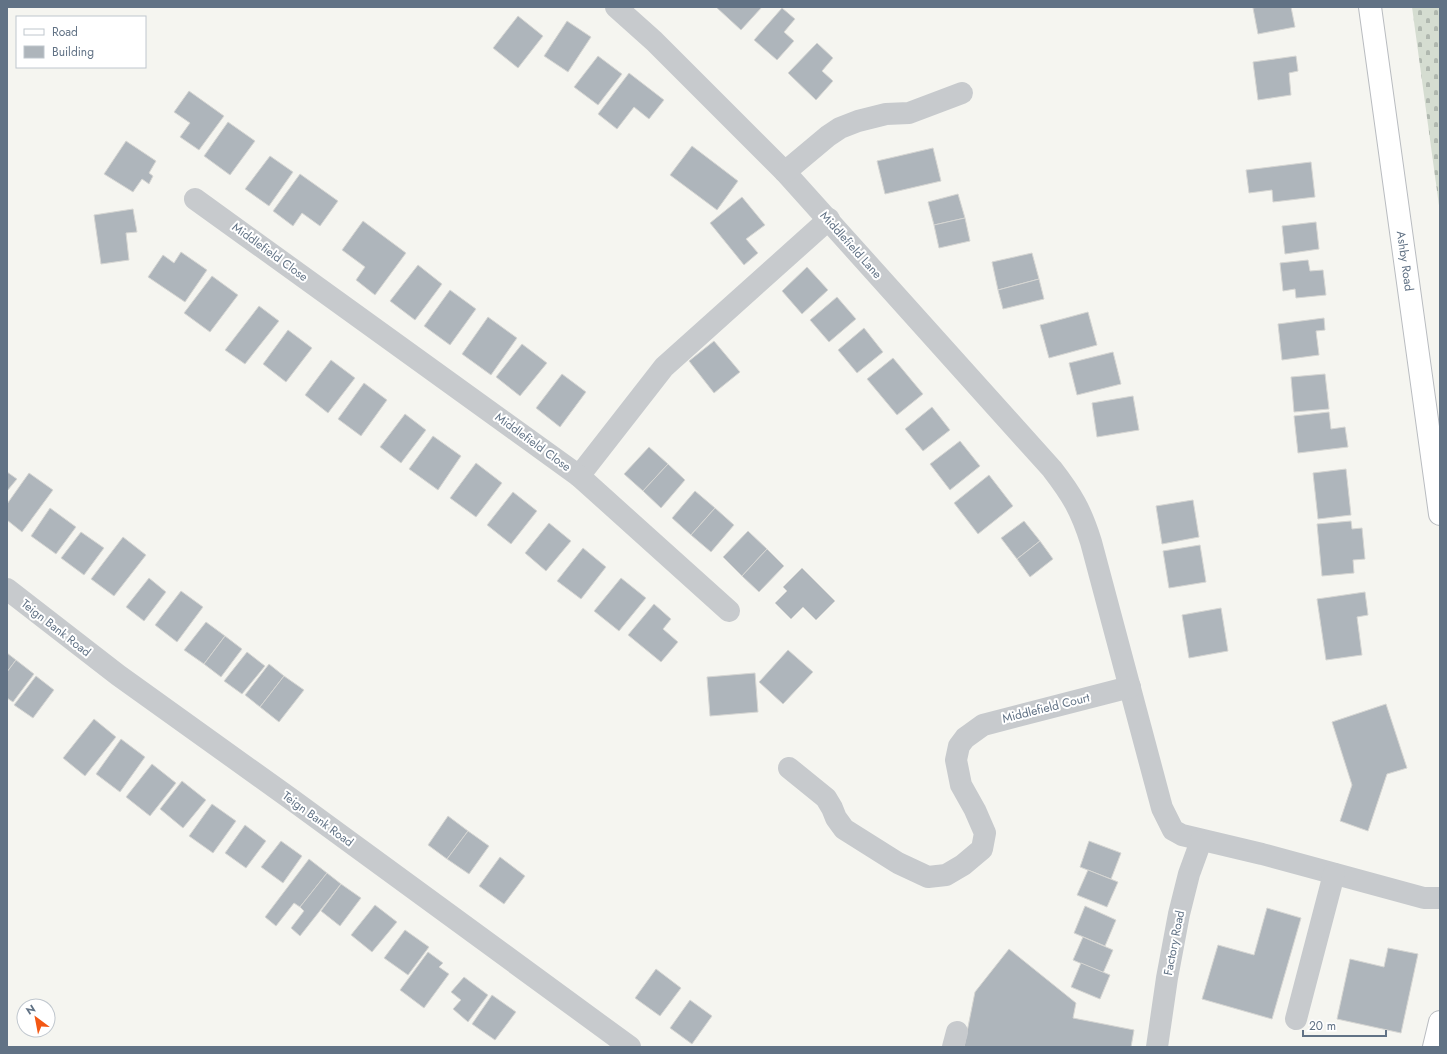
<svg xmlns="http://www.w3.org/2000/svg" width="1447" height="1054" viewBox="0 0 1447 1054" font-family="Jost,sans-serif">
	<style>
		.cemetery { fill: url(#cemetery-stones) }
		.building { fill: #aeb5bb; stroke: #d6d6d3 }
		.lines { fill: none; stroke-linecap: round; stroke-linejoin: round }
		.major-casing { stroke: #b9bcc0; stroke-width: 24 }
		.minor { stroke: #c7cacd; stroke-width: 22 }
		.major { stroke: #fff; stroke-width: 22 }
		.labels { text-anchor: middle; stroke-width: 4; stroke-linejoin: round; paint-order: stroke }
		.street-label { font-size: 12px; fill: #617285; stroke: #fff }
	</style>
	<defs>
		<pattern id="cemetery-stones" width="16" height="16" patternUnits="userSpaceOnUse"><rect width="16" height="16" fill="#d5ddd1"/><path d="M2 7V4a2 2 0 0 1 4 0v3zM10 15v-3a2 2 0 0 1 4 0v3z" fill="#b0b8af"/></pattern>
	</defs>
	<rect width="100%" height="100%" fill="#f5f5f0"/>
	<polygon class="cemetery" points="1412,7 1440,7 1440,213"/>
	<g class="building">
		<polygon points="716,7 762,7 741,30"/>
		<polygon points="1259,7 1291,7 1295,27 1258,34 1253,8"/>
		<polygon points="782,8 795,19 784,32 794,41 777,60 754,40"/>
		<polygon points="518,16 543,36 518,68 493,48"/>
		<polygon points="567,21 591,37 568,72 544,56"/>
		<polygon points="817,43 833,58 822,71 833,81 816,100 788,73"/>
		<polygon points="598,56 622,74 598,105 574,87"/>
		<polygon points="1296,56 1298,71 1289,73 1291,95 1258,100 1253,62"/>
		<polygon points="629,73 664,100 649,119 634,107 617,129 598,114"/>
		<polygon points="189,91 224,116 199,150 180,137 190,123 174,112"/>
		<polygon points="228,122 255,141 230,175 204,156"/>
		<polygon points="126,141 156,161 149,173 153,176 149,184 142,179 133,192 104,174"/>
		<polygon points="692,146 738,181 717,210 670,175"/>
		<polygon points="933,148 941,181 885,194 877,161"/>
		<polygon points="270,156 293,172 269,206 245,189"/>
		<polygon points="1311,162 1315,197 1273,202 1272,190 1249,193 1246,170"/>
		<polygon points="300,174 338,201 320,226 302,213 293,226 273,211"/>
		<polygon points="958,194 965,218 934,225 928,202"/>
		<polygon points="742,197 765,225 746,239 758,253 744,265 710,223"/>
		<polygon points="133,209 137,232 126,233 129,260 101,264 94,215"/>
		<polygon points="965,218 970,241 939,248 934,225"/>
		<polygon points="363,221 406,253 375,295 356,280 365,267 342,250"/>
		<polygon points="1316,222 1319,249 1285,254 1282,226"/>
		<polygon points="181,252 207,270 185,302 148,277 163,255 174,263"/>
		<polygon points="1032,253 1039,279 998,290 992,262"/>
		<polygon points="1308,260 1310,271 1323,270 1326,295 1296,298 1295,289 1283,291 1280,263"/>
		<polygon points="418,265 442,284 415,320 390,301"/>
		<polygon points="807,267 828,290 802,314 782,291"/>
		<polygon points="212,276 238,295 210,332 184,313"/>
		<polygon points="1039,279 1044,299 1003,309 998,290"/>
		<polygon points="450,290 476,309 450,345 424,326"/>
		<polygon points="837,297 856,319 829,342 810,320"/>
		<polygon points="259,306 279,321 245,364 225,350"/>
		<polygon points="1088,312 1097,345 1049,358 1040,325"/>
		<polygon points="488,317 517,338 491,375 462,354"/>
		<polygon points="1324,318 1325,330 1316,331 1319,355 1282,360 1278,324"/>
		<polygon points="864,328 883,352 857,373 838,350"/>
		<polygon points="288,330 312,348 286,382 263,364"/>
		<polygon points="714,341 740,372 714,393 689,361"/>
		<polygon points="522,344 547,363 520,396 496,377"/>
		<polygon points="1113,352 1121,384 1077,395 1069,363"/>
		<polygon points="893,358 923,394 897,415 867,379"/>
		<polygon points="331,360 355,378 328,413 305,395"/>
		<polygon points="562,374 586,392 560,427 536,408"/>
		<polygon points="1325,374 1329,409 1294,412 1291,377"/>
		<polygon points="364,383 387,400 361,436 338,419"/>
		<polygon points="1133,396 1139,430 1097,437 1092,403"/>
		<polygon points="932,407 950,430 923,451 905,429"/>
		<polygon points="1329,412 1331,429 1345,427 1348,447 1298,453 1294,416"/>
		<polygon points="405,414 426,430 401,463 380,447"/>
		<polygon points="433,436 461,456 438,490 409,469"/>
		<polygon points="960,441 980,466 950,490 930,464"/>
		<polygon points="649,447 668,464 643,491 624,474"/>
		<polygon points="476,463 502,483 476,517 450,498"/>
		<polygon points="668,464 685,480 661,508 643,491"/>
		<polygon points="1346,469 1351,515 1318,519 1313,473"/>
		<polygon points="7,472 17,479 7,491"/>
		<polygon points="29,473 53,490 22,532 7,520 7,504"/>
		<polygon points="989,475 1013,506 978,534 954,503"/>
		<polygon points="695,491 715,508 691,535 672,518"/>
		<polygon points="513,492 537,511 511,544 487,525"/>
		<polygon points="1193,500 1199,537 1162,544 1156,506"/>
		<polygon points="50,508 76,527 56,554 31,536"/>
		<polygon points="715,508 734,525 711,552 691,535"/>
		<polygon points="1024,521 1040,541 1017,559 1001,538"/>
		<polygon points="1351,521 1352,529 1362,528 1365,559 1353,560 1354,573 1322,576 1317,524"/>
		<polygon points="549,523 571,541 546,571 525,553"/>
		<polygon points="748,531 767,549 742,576 723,557"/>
		<polygon points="81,532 104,548 84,575 61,558"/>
		<polygon points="123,537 146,555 114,596 91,579"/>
		<polygon points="1040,541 1053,559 1030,577 1017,559"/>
		<polygon points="1200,545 1206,582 1169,588 1163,551"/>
		<polygon points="583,548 606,567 581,599 557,581"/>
		<polygon points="767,549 784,566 759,592 742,576"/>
		<polygon points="802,568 835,601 816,620 803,607 791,619 775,603 787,591 783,587"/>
		<polygon points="149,578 166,592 144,621 126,607"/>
		<polygon points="621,578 646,598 619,631 594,611"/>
		<polygon points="181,591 203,607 177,642 155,625"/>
		<polygon points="1365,592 1368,615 1357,617 1362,655 1326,660 1317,599"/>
		<polygon points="654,604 671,619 663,629 678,642 661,662 628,635"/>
		<polygon points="1221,608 1228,651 1189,658 1182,615"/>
		<polygon points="206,622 225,636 204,664 184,650"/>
		<polygon points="225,636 242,649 221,677 204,664"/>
		<polygon points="788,650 813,672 783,704 759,682"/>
		<polygon points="247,652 265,666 242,694 224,681"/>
		<polygon points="7,653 16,660 7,672"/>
		<polygon points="16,660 34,674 13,702 7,698 7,672"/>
		<polygon points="269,664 284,676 260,707 245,695"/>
		<polygon points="755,673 758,712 710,716 707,677"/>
		<polygon points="36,676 54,690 33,718 14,705"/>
		<polygon points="284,676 304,690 279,722 260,707"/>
		<polygon points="1386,704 1407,768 1387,774 1368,831 1340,821 1352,785 1332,722"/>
		<polygon points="94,719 116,737 85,776 63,758"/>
		<polygon points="121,739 145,757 120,792 96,774"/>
		<polygon points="152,764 176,783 150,816 126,797"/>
		<polygon points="182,781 206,800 183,828 160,809"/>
		<polygon points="212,804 236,821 213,853 189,836"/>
		<polygon points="448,816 468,831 447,859 428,845"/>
		<polygon points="245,825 266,841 246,868 225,853"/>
		<polygon points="468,831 489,846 469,874 447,859"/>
		<polygon points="281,841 302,856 283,883 261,867"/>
		<polygon points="1089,841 1121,853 1111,879 1080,867"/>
		<polygon points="500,857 525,876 504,904 479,886"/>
		<polygon points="309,859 327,873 300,907 294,903 276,926 265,917"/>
		<polygon points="1088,870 1118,882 1107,907 1077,895"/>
		<polygon points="327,873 341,884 300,936 291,928 304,911 300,907"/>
		<polygon points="341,884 361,898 340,926 321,911"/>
		<polygon points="375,905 397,922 372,952 351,935"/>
		<polygon points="1085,906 1116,920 1105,946 1074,933"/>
		<polygon points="1267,908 1301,918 1272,1019 1202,999 1218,945 1254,955"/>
		<polygon points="405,930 429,947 408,975 384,958"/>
		<polygon points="1083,937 1113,950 1103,973 1073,960"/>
		<polygon points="1388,948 1418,954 1401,1033 1337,1019 1350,959 1384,967"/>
		<polygon points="1009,949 1076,1003 1073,1018 1134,1030 1131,1047 964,1047 975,992"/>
		<polygon points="428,952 443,963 439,967 449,974 424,1008 400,990"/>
		<polygon points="1081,963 1110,975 1100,999 1071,987"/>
		<polygon points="656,969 681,988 660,1016 635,998"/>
		<polygon points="464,977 488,995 468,1022 453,1009 461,1000 451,992"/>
		<polygon points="492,995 516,1012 495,1040 472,1024"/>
		<polygon points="690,1000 712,1016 692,1044 670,1028"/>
	</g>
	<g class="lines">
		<g class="major-casing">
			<g id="major">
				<polyline points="1370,7 1440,514"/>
				<polyline points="1434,1047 1440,1022"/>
			</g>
		</g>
		<g class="minor">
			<path d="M616 7 654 41 785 172 1052 469C1072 495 1081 510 1091 542L1162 808 1173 830 1182 835 1262 854 1424 898H1440"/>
			<polyline points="785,172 828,136 840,128 858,121 886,114 909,113 962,93"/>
			<polyline points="195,199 579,476 664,367 829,219"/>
			<polyline points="579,476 729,611"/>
			<polyline points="7,589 118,675 291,799 630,1047"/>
			<polyline points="789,768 826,798 832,808 836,818 844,829 898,863 928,877 946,875 963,865 982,849 985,833 975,810 961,785 956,760 959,746 965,738 983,725 1130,687"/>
			<polyline points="1296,1019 1334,874"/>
			<polyline points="953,1047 957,1032"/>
			<polyline points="1157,1047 1167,978 1179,914 1189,874 1201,841"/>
		</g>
		<use href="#major" class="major"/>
	</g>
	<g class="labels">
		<g class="street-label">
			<text transform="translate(851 245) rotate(48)" y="4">Middlefield Lane</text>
			<text transform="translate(270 252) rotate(36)" y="4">Middlefield Close</text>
			<text transform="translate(1405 261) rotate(82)" y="4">Ashby Road</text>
			<text transform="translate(533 442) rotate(36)" y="4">Middlefield Close</text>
			<text transform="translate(56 628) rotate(38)" y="4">Teign Bank Road</text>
			<text transform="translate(1046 708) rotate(-14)" y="4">Middlefield Court</text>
			<text transform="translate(318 819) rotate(36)" y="4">Teign Bank Road</text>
			<text transform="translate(1174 943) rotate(-79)" y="4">Factory Road</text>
		</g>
	</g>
	<rect width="1447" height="1054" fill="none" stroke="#617285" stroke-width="16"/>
	<rect x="16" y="16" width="130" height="52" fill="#ffffff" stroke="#c0c7ce"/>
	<rect x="24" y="29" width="20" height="6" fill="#ffffff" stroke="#c0c7ce"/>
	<text x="52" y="36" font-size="12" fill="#617285">Road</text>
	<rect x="24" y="46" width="20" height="12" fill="#aeb5bb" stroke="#c0c7ce"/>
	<text x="52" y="56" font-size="12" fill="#617285">Building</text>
	<g transform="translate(36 1018) rotate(328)"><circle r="19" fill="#ffffff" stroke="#c0c7ce"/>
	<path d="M0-3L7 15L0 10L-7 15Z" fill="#f35713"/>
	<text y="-6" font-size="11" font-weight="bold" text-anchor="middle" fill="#617285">N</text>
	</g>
	<path d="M1303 1030v6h83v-6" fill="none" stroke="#617285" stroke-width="2"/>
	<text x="1309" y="1030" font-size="12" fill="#617285" stroke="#ffffff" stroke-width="3" paint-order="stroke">20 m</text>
</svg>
